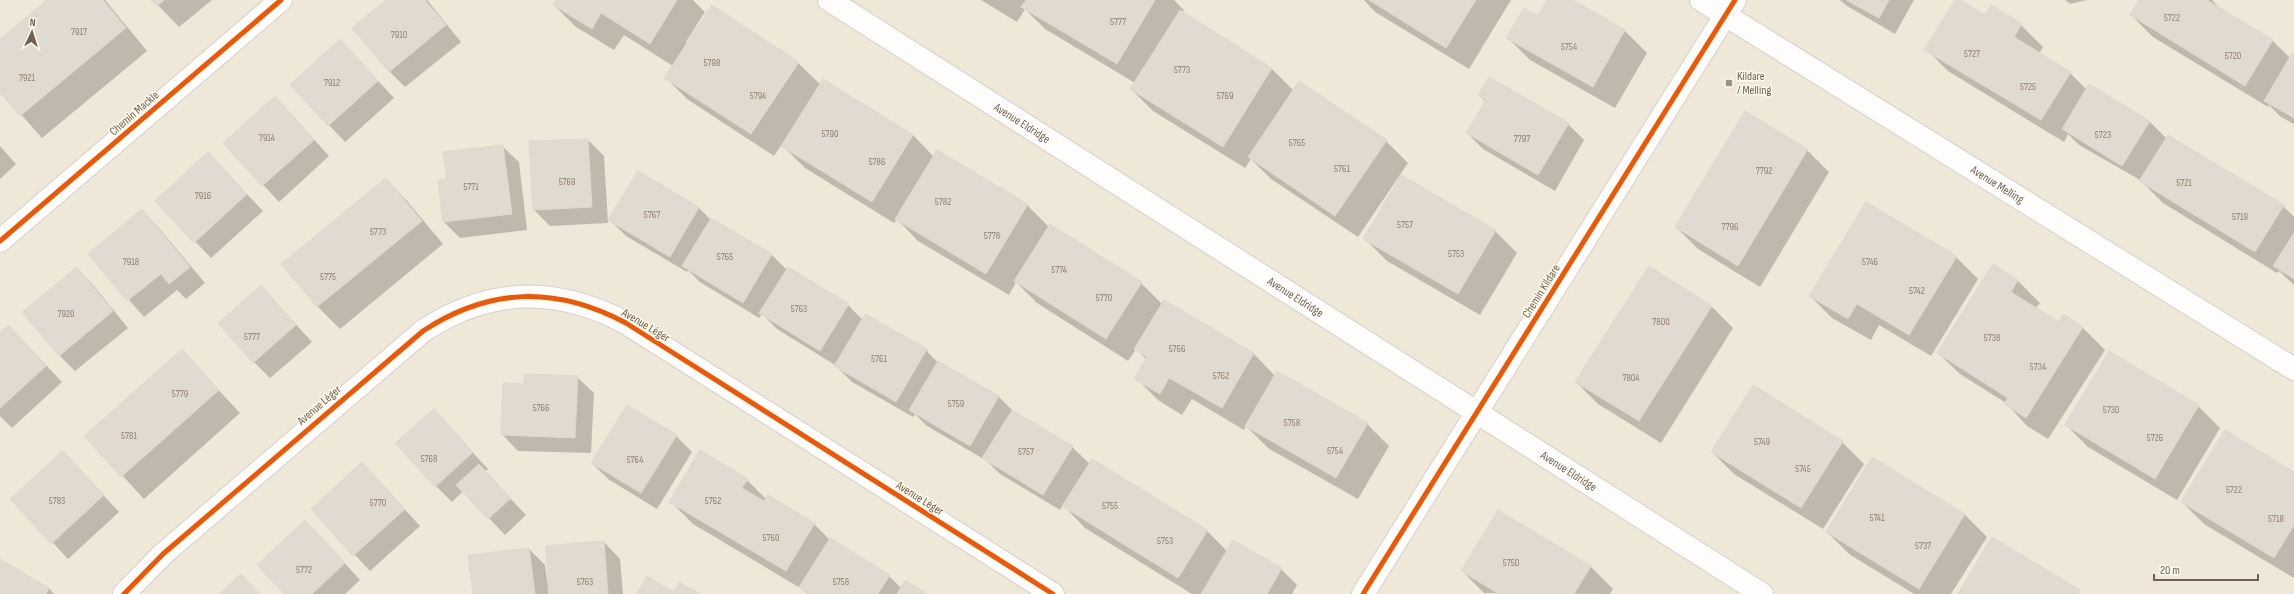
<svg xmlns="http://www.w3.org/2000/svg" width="2294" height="594" viewBox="0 0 2294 594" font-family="'Sofia Sans Condensed',sans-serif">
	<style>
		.residential { fill: #efe8d9 }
		.shadow { fill: #0003 }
		.building { fill: #e0dad0; stroke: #dfd8ce }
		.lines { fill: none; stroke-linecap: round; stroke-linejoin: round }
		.minor-casing { stroke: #d5d1c9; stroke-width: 24 }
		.tertiary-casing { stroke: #d5d1c9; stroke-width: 24 }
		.minor { stroke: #fefdfc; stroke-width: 22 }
		.tertiary { stroke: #fefdfc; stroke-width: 22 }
		.cycleway-casing { stroke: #fef9ed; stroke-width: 8 }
		.cycleway { stroke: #e8590c; stroke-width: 5 }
		.poi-dot { fill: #a19384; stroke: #fef9ed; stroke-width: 1.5 }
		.labels { text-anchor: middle; stroke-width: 3; stroke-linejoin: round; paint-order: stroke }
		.number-label { font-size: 10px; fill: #918070 }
		.poi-label { font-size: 12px; fill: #735f4c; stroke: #fef9ed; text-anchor: start }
		.street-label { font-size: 12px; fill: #735f4c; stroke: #fef9ed }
	</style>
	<rect width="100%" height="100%" fill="#f6f4eb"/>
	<rect class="residential" x="0" y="0" width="2294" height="594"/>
	<g class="shadow">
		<polygon points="49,0 105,0 147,51 42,138 0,91 0,41"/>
		<polygon points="153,0 212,0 179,27"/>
		<polygon points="387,0 427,0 461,42 405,87 389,71"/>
		<polygon points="557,0 693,0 705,12 686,42 688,43 712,6 798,63 821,85 823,81 913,135 934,157 938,151 1027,205 1049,227 1141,283 1162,304 1164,301 1254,354 1275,376 1367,424 1389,446 1358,499 1268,448 1246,426 1244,430 1192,399 1182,415 1158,400 1136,378 1147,360 1136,349 1128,361 1037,303 1016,282 1009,295 918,241 897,219 894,223 805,168 783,146 789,136 788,135 774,156 687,99 666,78 673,66 624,35 614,50 576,27 554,5"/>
		<polygon points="981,0 1174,0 1184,10 1182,13 1272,69 1294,91 1386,141 1408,163 1358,237 1271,179 1251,159 1245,168 1153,111 1131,89 1135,83 1045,29 1025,9 1017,22"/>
		<polygon points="1364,0 1511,0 1469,69 1375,12"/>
		<polygon points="1548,0 1571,0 1625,31 1647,53 1615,108 1530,60 1508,38 1538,17"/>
		<polygon points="1840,0 1914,0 1895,34 1847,6"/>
		<polygon points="1956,0 1959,0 1985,16 2021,25 2043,47 2039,54 2070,73 2087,90 2090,86 2150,122 2167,139 2283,206 2294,217 2294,285 2279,271 2277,273 2163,203 2140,180 2079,145 2068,134 2064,142 1948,71 1926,49"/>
		<polygon points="2065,0 2087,0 2070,4"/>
		<polygon points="2140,0 2212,0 2222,10 2273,41 2290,58 2294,55 2294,124 2281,117 2269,105 2268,107 2153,37 2131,15"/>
		<polygon points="340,40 394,98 345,142 291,85"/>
		<polygon points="1479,95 1568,124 1584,140 1555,191 1483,149 1467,133 1486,102"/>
		<polygon points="291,114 329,156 279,202 225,143"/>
		<polygon points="588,140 604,156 608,223 550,226 534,210"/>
		<polygon points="0,146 16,164 0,179"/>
		<polygon points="502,146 519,162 527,230 460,238 444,222"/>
		<polygon points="1807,150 1829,172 1760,287 1698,249 1676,227"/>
		<polygon points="208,153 263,211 211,258 156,201"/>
		<polygon points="638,173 699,208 711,220 772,255 787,270 848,305 862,319 926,350 938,363 999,397 1013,411 1072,447 1090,464 1207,531 1227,551 1233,541 1281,569 1297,585 1292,594 1192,594 1085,528 1063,505 1060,510 1000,474 987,461 927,426 915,414 913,417 852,382 835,365 777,329 762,314 759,318 700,282 688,270 687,272 626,236 610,220"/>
		<polygon points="386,179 407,201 443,244 340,329 318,307 283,264"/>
		<polygon points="142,210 158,227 205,283 186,299 177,290 144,317 89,254"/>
		<polygon points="1495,231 1517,253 1480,315 1387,261 1365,239"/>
		<polygon points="1956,257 1978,279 1931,356 1879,325 1871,340 1832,318 1810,296"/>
		<polygon points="1993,265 2018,281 2040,303 2036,308 2059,323 2064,315 2083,328 2105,350 2048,439 2027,426 2006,403 1960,374 1938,353"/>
		<polygon points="77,269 93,285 128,328 75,371 59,355"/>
		<polygon points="261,286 312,342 270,378 254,362"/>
		<polygon points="1711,306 1733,328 1661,443 1598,404 1576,382"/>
		<polygon points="9,326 62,382 12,428 0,416 0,335"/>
		<polygon points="182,351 240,413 144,499 86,436"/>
		<polygon points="2109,353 2198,406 2220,428 2177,500 2088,447 2066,425"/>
		<polygon points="577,377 594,393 591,453 518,451 502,434 525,385"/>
		<polygon points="434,410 488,469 485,472 526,515 505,535 463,491 452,502 436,486"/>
		<polygon points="676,436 692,452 657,509 608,479 592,463"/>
		<polygon points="1842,442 1864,464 1823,529 1734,474 1712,452"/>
		<polygon points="63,452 119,512 68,559 12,499"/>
		<polygon points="1873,458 1965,515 1987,537 1951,594 1914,594 1849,554 1827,532"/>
		<polygon points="2294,473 2294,578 2204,524 2182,502"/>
		<polygon points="378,480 420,526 370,571 312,509"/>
		<polygon points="747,480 766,499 814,524 830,540 889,576 901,588 925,594 808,594 802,589 693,524 671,502"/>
		<polygon points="1499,511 1591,567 1613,589 1610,594 1484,593 1462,571"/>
		<polygon points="321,537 360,580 345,594 286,594"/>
		<polygon points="604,542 620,559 623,594 550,594"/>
		<polygon points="529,549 545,565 549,594 474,594 470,555"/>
		<polygon points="0,560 49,588 54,594 0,594"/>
	</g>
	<g class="building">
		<polygon points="47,0 103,0 126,28 20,116 0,93 0,39"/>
		<polygon points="151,0 164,0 157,6"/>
		<polygon points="386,0 425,0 446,25 389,72 352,28"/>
		<polygon points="556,0 677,0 650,44 601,13 592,29 553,5"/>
		<polygon points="1026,0 1155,0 1117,64 1021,7"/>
		<polygon points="1369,0 1476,0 1446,48"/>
		<polygon points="1547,0 1573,0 1625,30 1593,87 1506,38 1524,8 1538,16"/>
		<polygon points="1846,0 1889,0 1879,18"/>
		<polygon points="1955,0 1961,0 1985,15 1991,5 2022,24 2014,37 2071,72 2041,120 1924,50"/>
		<polygon points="2139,0 2207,0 2273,40 2245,86 2130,15"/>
		<polygon points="712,5 799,62 751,134 664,78"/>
		<polygon points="1180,10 1272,68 1223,147 1130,89"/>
		<polygon points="340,39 378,81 328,126 290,85"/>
		<polygon points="2292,53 2294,54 2294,118 2264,101"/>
		<polygon points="1489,77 1569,123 1538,175 1466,133 1486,100 1478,95"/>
		<polygon points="823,79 913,135 872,202 781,146"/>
		<polygon points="1299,81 1387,140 1335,216 1248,157"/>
		<polygon points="2089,84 2150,121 2122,166 2062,129"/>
		<polygon points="275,96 314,140 262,186 223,143"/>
		<polygon points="1745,111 1808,149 1738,266 1675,227"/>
		<polygon points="2168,135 2284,205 2255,252 2139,181"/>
		<polygon points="588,139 592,207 533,210 529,141"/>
		<polygon points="503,145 512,214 443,222 438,180 447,179 443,152"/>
		<polygon points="937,150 1028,204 986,274 895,219"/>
		<polygon points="208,152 247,194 194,243 155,201"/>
		<polygon points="638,171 699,207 670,257 608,220"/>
		<polygon points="1401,175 1496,230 1458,294 1363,239"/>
		<polygon points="386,178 422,221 317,307 281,264"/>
		<polygon points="1866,202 1957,256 1909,335 1857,304 1848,319 1809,296"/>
		<polygon points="142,209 190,267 169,284 161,274 127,301 88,254"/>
		<polygon points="711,218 772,254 743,303 682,266"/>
		<polygon points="1050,224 1142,282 1106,339 1014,281"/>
		<polygon points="2294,233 2294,279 2273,266"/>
		<polygon points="1993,264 2018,280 2011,292 2059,322 2063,314 2083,327 2026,418 2004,404 2008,398 1937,353"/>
		<polygon points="1649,266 1712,306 1639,421 1575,382"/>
		<polygon points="77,267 113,311 59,356 22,312"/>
		<polygon points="788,267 849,304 820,351 759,313"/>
		<polygon points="261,285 296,325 253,363 218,323"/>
		<polygon points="1164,300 1254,353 1222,408 1169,378 1160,394 1134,379 1147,357 1134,349"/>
		<polygon points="865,314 927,349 896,402 834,366"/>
		<polygon points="9,325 46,366 0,408 0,333"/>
		<polygon points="182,349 219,390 121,477 84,436"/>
		<polygon points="2109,351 2199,405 2155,479 2065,425"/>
		<polygon points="938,361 999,396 970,446 909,410"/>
		<polygon points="1277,371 1368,423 1336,478 1245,426"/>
		<polygon points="524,374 578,376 575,438 501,435 503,383 524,384"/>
		<polygon points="1753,385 1843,441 1801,508 1711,452"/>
		<polygon points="627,405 677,435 641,493 591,463"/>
		<polygon points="434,409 473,452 435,487 395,443"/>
		<polygon points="1012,410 1073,446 1043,495 982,458"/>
		<polygon points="2225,430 2294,472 2294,525 2274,558 2181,502"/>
		<polygon points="700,450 748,479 742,488 764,501 768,495 815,523 786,571 669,502"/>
		<polygon points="63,451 104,495 51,544 10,499"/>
		<polygon points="1872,457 1965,514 1919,589 1826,532"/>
		<polygon points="1092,459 1208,530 1178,578 1062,506"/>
		<polygon points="362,462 405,509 353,556 311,509"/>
		<polygon points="479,464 511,498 488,519 456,485"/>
		<polygon points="1498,510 1591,566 1574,594 1499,594 1461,571"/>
		<polygon points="305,520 345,563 312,594 284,594 257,565"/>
		<polygon points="1992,537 2080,590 2078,594 1958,594"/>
		<polygon points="830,538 890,575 878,594 810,594 799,587"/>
		<polygon points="1233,540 1282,568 1267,594 1201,594"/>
		<polygon points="604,541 608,594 549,594 546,546"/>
		<polygon points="529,548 535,594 473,594 468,555"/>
		<polygon points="0,559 49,588 46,594 0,594"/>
		<polygon points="241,574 260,594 219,594"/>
		<polygon points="647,576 674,592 679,582 700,594 637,594"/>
		<polygon points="905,580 927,594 897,594"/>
	</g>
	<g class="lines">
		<g class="minor-casing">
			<g id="minor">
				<path id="s1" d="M829 0 1762 594"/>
				<path id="s2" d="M1701 0 2294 369"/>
				<path d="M124 594 163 554 423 331C490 287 556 286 626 323L1053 594"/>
			</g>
		</g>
		<g class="tertiary-casing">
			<g id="tertiary">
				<polyline points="0,241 281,0"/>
				<polyline points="1363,594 1735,0"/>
			</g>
		</g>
		<use href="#minor" class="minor"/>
		<use href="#tertiary" class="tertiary"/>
		<g class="cycleway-casing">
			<g id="cycleway">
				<polyline points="0,241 281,0"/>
				<path d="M124 594 163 554 423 331C490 287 556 286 626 323L1053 594"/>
				<polyline points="1363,594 1735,0"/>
			</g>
		</g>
		<use href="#cycleway" class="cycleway"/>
	</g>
	<rect class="poi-dot" x="1725" y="79" width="8" height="8" rx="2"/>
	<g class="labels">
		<g class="number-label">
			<text x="2172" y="21">5722</text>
			<text x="1118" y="25">5777</text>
			<text x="79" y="35">7917</text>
			<text x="399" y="38">7910</text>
			<text x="1569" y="50">5754</text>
			<text x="1972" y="57">5727</text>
			<text x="2233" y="59">5720</text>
			<text x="712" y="66">5798</text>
			<text x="1182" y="73">5773</text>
			<text x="27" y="81">7921</text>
			<text x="332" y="86">7912</text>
			<text x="2028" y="90">5725</text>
			<text x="758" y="99">5794</text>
			<text x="1225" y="99">5769</text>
			<text x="830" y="137">5790</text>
			<text x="2103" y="138">5723</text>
			<text x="267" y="141">7914</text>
			<text x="1522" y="142">7797</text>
			<text x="1297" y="146">5765</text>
			<text x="877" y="165">5786</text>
			<text x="1342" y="172">5761</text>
			<text x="1764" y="174">7792</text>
			<text x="567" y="185">5769</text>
			<text x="2184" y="186">5721</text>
			<text x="471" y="190">5771</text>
			<text x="203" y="199">7916</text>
			<text x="943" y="205">5782</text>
			<text x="652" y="218">5767</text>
			<text x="2240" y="220">5719</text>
			<text x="1405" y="228">5757</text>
			<text x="1730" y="230">7796</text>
			<text x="378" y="235">5773</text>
			<text x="992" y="239">5778</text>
			<text x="1456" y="257">5753</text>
			<text x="725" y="260">5765</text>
			<text x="131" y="265">7918</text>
			<text x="1870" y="265">5746</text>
			<text x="1059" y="273">5774</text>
			<text x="328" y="280">5775</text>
			<text x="1917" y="294">5742</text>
			<text x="1104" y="301">5770</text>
			<text x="799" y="312">5763</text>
			<text x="66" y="317">7920</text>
			<text x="1661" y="325">7800</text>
			<text x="252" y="340">5777</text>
			<text x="1992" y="341">5738</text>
			<text x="1177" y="352">5766</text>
			<text x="879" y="362">5761</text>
			<text x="2038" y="370">5734</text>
			<text x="1221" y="379">5762</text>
			<text x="1631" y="381">7804</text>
			<text x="180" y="397">5779</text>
			<text x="956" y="407">5759</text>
			<text x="541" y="411">5766</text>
			<text x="2111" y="413">5730</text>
			<text x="1292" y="426">5758</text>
			<text x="129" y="439">5781</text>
			<text x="2155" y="441">5726</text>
			<text x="1762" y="445">5749</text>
			<text x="1335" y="454">5754</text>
			<text x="1026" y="455">5757</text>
			<text x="429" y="462">5768</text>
			<text x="635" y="463">5764</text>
			<text x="1803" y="472">5745</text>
			<text x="2234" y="493">5722</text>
			<text x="57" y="504">5783</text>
			<text x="713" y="504">5762</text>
			<text x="378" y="506">5770</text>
			<text x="1110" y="509">5755</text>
			<text x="1877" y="521">5741</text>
			<text x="2276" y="522">5718</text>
			<text x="771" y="541">5760</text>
			<text x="1165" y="544">5753</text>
			<text x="1923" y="549">5737</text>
			<text x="1511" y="566">5750</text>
			<text x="304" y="573">5772</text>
			<text x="585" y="585">5763</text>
			<text x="841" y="585">5758</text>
		</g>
		<g class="poi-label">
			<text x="1737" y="80">Kildare<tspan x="1737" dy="14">/ Melling</tspan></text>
		</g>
		<g class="street-label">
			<text transform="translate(134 113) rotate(-41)" y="4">Chemin Mackle</text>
			<text dy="4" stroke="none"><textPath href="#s1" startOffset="229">Avenue Eldridge</textPath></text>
			<text dy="4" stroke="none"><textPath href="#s2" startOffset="349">Avenue Melling</textPath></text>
			<text transform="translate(1541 291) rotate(-58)" y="4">Chemin Kildare</text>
			<text dy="4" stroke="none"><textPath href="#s1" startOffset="553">Avenue Eldridge</textPath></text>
			<text transform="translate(646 325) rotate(31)" y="4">Avenue Léger</text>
			<text transform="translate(319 405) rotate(-41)" y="4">Avenue Léger</text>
			<text dy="4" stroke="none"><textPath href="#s1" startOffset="877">Avenue Eldridge</textPath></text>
			<text transform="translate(920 498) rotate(32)" y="4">Avenue Léger</text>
		</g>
	</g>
	<g transform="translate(32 32) rotate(4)" stroke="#fef9ed" stroke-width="3" paint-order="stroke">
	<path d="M0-3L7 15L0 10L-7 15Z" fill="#735f4c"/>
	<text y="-6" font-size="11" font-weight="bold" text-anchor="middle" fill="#735f4c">N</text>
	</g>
	<path d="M2154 574v6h104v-6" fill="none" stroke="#735f4c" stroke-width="2"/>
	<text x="2160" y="574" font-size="12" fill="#735f4c" stroke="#fef9ed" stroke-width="3" paint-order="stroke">20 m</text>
</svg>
